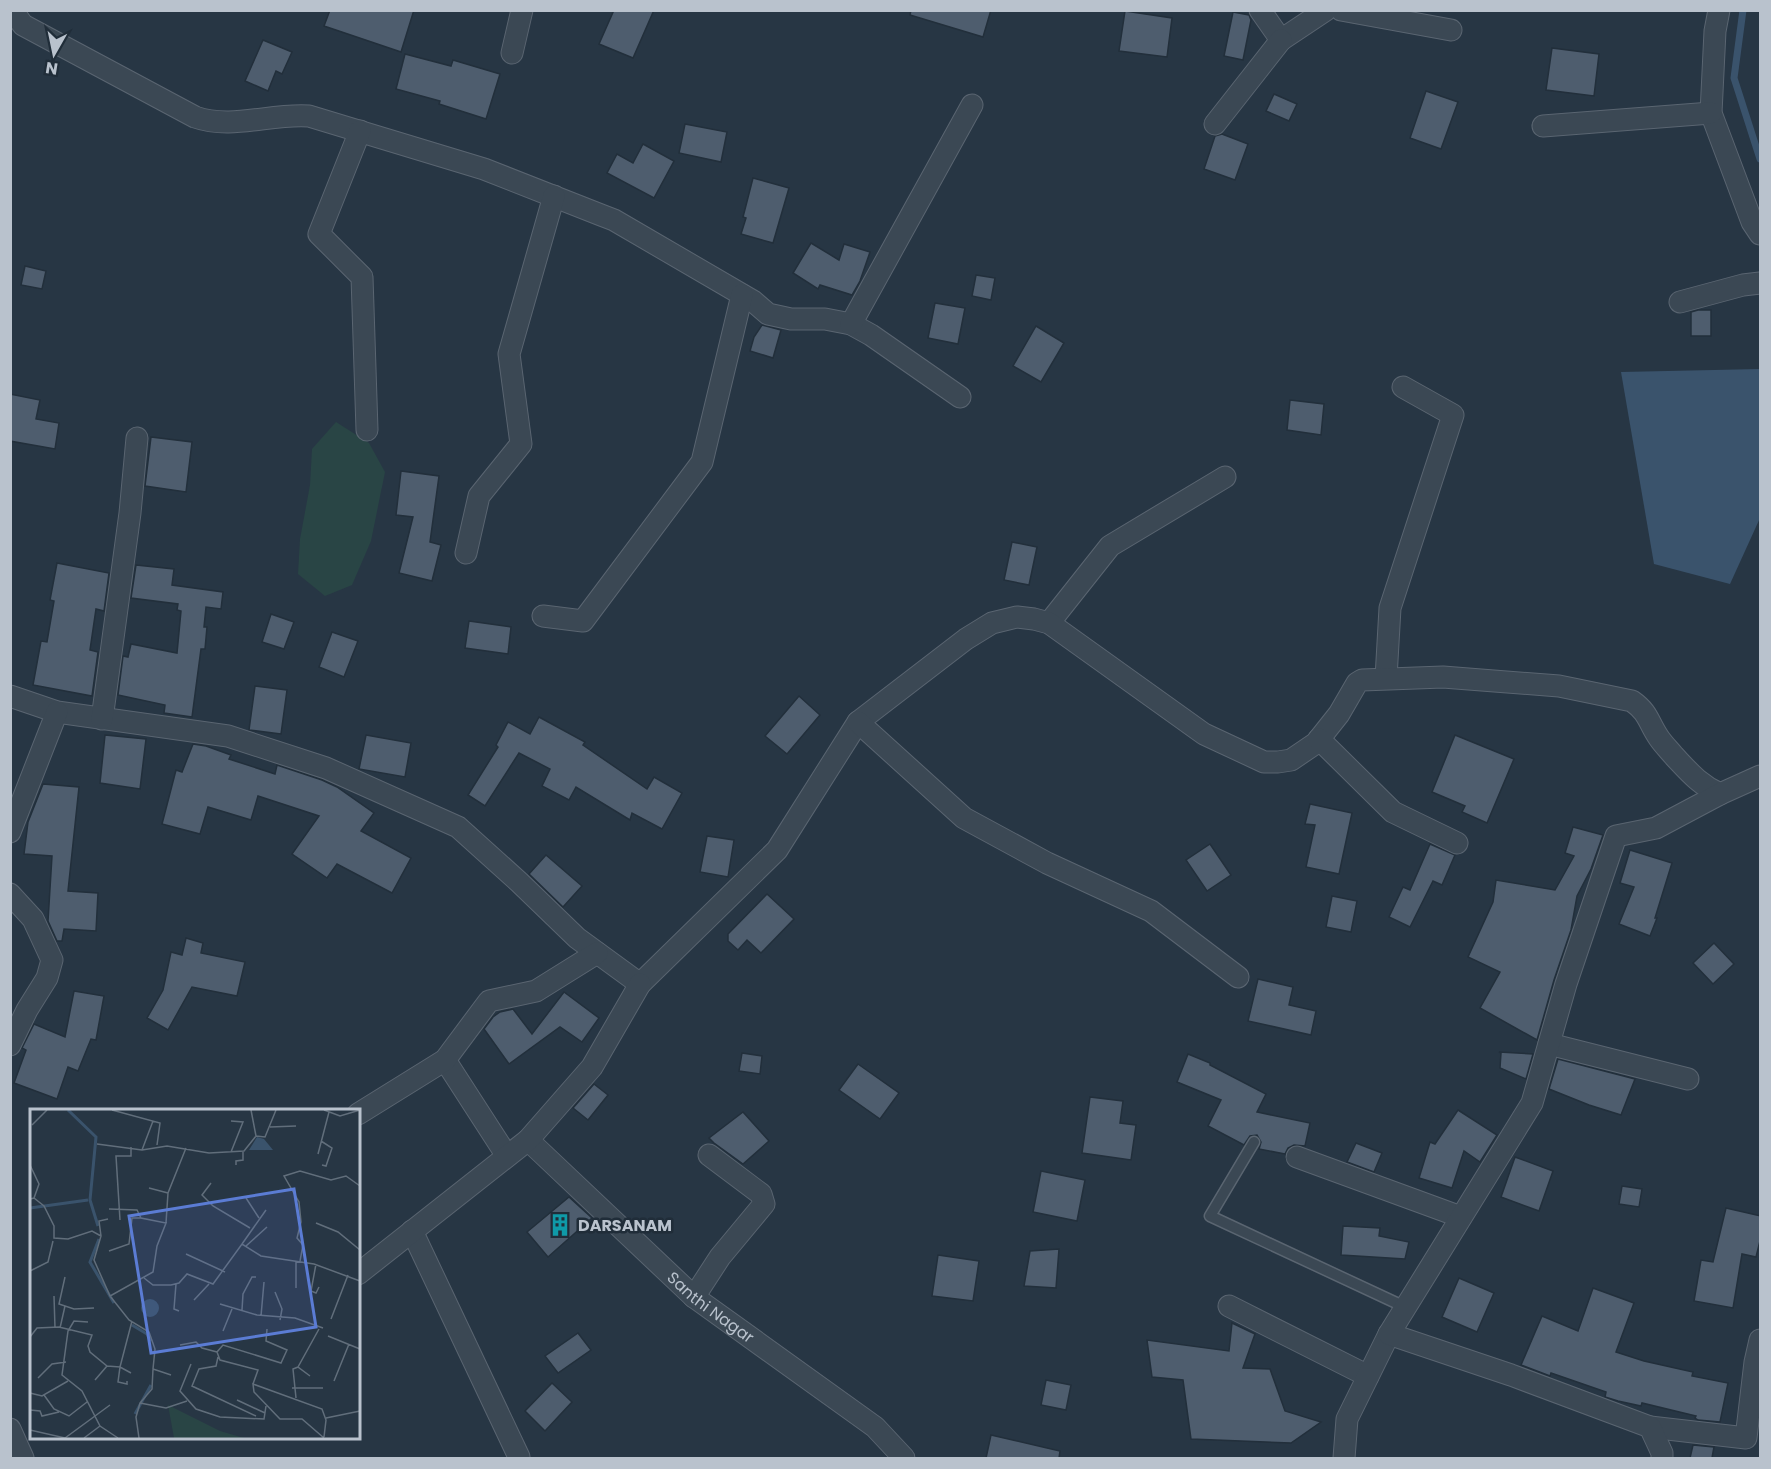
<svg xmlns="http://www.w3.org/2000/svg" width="1771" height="1469" viewBox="0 0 1771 1469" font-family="Poppins,sans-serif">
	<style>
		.green { fill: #294545 }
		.water { fill: #3a536c }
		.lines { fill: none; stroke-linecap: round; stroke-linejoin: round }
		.stream { stroke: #3a536c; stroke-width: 7 }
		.building { fill: #4e5d6e; stroke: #222f3b; stroke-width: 1.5 }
		.lane-casing { stroke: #5a6571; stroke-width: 13 }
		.street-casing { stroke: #5a6571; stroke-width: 23 }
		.lane { stroke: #3b4854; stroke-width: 10 }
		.street { stroke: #3b4854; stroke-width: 21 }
		.labels { text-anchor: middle; stroke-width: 5; stroke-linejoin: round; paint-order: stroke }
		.poi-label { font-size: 16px; font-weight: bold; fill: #b9c2cd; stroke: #202d39; text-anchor: start }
		.street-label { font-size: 16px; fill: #b9c2cd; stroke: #202d39 }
		.inset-river { fill: none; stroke: #3a536c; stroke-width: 3 }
		.inset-road { fill: none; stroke: #616e7b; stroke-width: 1.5 }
		.view { fill: #5b7cd4; fill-opacity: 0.15; stroke: #5b7cd4; stroke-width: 3 }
		.inset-edge { fill: none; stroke: #b9c2cd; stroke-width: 3 }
	</style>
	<rect width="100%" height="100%" fill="#273644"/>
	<polygon class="green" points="336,422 369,443 385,472 371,541 352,585 325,596 298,574 300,539 310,485 312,449"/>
	<polygon class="water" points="1760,369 1760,518 1730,584 1654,564 1621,372"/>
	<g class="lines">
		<polyline class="stream" points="1743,10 1734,78 1760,159"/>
	</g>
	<g class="building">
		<polygon points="330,10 414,10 401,52 324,26"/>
		<polygon points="614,10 654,10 633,58 599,44"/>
		<polygon points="911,10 991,10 983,37 910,15"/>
		<polygon points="1125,11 1172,18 1167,57 1119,51"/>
		<polygon points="1233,12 1249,15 1251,20 1243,60 1224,56"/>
		<polygon points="263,40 292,52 282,74 276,71 268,91 245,81"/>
		<polygon points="1552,48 1599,54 1594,96 1546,90"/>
		<polygon points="405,54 451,66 453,60 500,74 486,119 439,104 440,101 396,89"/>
		<polygon points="1426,91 1458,102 1441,149 1410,138"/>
		<polygon points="1274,94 1297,104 1289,121 1266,111"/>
		<polygon points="685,124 727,132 721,162 679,153"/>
		<polygon points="1222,134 1248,144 1235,180 1204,169 1215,136"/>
		<polygon points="643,144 674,161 654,198 607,173 617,154 633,163"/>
		<polygon points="753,178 789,188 773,243 741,234 746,218 743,217"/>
		<polygon points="811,243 839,260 844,244 870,252 860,281 852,295 820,285 818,289 793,273"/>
		<polygon points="25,266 46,271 42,289 21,285"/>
		<polygon points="976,275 995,278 991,300 972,296"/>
		<polygon points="935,303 965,308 958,344 928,338"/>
		<polygon points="1698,310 1711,310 1711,336 1691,336 1691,312"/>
		<polygon points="762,325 781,330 773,358 750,351 754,337"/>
		<polygon points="1036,326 1064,343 1041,382 1013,366"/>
		<polygon points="10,394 40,400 36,419 59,423 55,449 10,441"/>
		<polygon points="1290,400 1324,404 1321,435 1287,430"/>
		<polygon points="151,437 192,442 186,492 145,486"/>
		<polygon points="401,471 439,476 430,542 441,545 432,581 399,573 413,517 396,515"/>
		<polygon points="1012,542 1037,547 1029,585 1004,580"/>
		<polygon points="57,563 109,573 104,611 96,609 90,650 98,652 92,696 33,685 41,641 47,642 54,601 50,600"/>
		<polygon points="136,565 174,569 172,585 223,592 221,609 206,607 204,627 207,627 205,649 201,649 192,717 164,713 165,705 118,695 123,656 128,657 131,644 177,653 181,611 177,610 178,604 131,598"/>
		<polygon points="271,614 294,622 284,649 262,642"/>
		<polygon points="469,621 511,627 508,654 465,648"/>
		<polygon points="332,632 358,641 344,677 319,667"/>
		<polygon points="255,686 287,690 281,734 249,730"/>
		<polygon points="799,696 820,715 787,754 765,736"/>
		<polygon points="539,717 585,742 583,745 647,789 654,777 682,793 662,829 632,813 630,820 576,787 569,800 542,786 550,769 519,753 485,806 468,795 498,747 496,745 508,722 530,734"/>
		<polygon points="105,735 146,739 140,789 100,783"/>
		<polygon points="366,735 411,743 405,777 359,769"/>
		<polygon points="1455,735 1514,759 1487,823 1462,812 1465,806 1432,792"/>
		<polygon points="193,744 206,746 231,755 229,759 275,774 277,765 322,780 337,787 374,813 361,831 411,858 392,893 337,864 327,878 292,854 319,816 258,796 251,820 208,807 200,834 162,824 176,770 182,772"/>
		<polygon points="43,784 79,787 68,891 98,893 96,931 64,929 62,941 57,941 48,921 52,856 24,854 28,822"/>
		<polygon points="1310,804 1352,813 1339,874 1306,867 1315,825 1305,824"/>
		<polygon points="1573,827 1603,835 1591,869 1577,896 1571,930 1554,980 1537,1040 1480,1008 1500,972 1468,957 1493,902 1496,880 1555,890 1574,856 1565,853"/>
		<polygon points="707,836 734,840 728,877 700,872"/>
		<polygon points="1210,844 1231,875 1207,891 1186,860"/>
		<polygon points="1430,844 1455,855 1442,885 1433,881 1410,927 1389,917 1403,887 1410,890"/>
		<polygon points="1630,850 1672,863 1655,918 1657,918 1650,936 1619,924 1634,887 1620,883"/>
		<polygon points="546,855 582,886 563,907 529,874"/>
		<polygon points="767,894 794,919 761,953 747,940 738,950 728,941 728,934"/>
		<polygon points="1332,896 1357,901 1351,932 1326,927"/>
		<polygon points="186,938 203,943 201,953 245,962 237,996 192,987 168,1030 147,1018 163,990 171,952 182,955"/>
		<polygon points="1714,943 1734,964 1713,984 1693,963"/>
		<polygon points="1258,979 1293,987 1289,1005 1316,1011 1311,1035 1248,1021"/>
		<polygon points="74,991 104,996 96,1040 91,1039 78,1071 68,1067 57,1099 14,1083 26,1050 22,1048 34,1024 65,1037"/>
		<polygon points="564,992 599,1018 582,1042 560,1027 509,1064 484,1029 493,1017 500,1012 513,1009 532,1034"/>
		<polygon points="1499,1052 1533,1054 1526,1079 1500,1068 1501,1053"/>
		<polygon points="742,1053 762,1056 760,1074 739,1071"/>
		<polygon points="1188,1054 1210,1063 1210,1065 1266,1094 1257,1112 1310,1123 1305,1146 1294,1145 1288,1148 1285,1154 1259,1149 1261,1142 1257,1135 1250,1136 1244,1145 1208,1126 1221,1100 1177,1082"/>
		<polygon points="1558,1059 1635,1079 1621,1115 1589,1105 1549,1089"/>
		<polygon points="858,1064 899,1093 880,1119 839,1090"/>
		<polygon points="594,1084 608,1095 588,1120 573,1108"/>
		<polygon points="1090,1097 1123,1101 1120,1123 1136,1125 1131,1160 1082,1153"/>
		<polygon points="1458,1110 1497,1135 1480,1162 1464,1151 1452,1188 1419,1178 1430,1142 1435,1144"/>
		<polygon points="743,1112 769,1141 743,1164 714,1143 709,1138"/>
		<polygon points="1356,1143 1382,1153 1374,1172 1347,1162"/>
		<polygon points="1515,1157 1553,1171 1539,1211 1501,1197"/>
		<polygon points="1041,1171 1085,1180 1077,1221 1033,1212"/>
		<polygon points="1622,1186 1642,1189 1639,1207 1619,1204"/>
		<polygon points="569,1197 592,1218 548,1257 527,1232"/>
		<polygon points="1726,1208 1761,1216 1761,1237 1756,1257 1742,1254 1733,1308 1694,1301 1701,1260 1713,1262"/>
		<polygon points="1343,1226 1380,1228 1379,1236 1409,1242 1405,1259 1341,1255"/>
		<polygon points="1059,1249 1056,1288 1024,1286 1030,1251"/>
		<polygon points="938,1255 979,1261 973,1301 932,1296"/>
		<polygon points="1459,1278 1494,1293 1477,1332 1442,1317"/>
		<polygon points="1593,1288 1634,1303 1616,1352 1644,1361 1693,1372 1692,1376 1728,1383 1720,1422 1698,1420 1695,1418 1696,1416 1642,1403 1641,1406 1618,1401 1605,1397 1606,1392 1551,1373 1550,1376 1521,1365 1542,1316 1578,1331"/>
		<polygon points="1232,1323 1255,1334 1243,1368 1270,1369 1285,1411 1321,1422 1291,1443 1191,1439 1183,1380 1152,1377 1147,1340 1229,1351"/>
		<polygon points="578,1333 591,1350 558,1373 545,1356"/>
		<polygon points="1046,1380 1071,1385 1066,1410 1041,1405"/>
		<polygon points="552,1383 572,1402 545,1431 525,1411"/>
		<polygon points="991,1435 1060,1451 1059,1458 986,1458"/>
		<polygon points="1693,1445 1714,1447 1712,1458 1690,1458"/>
	</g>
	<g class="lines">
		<g class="lane-casing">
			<polyline id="lane" points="1254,1142 1210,1216 1405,1307"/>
		</g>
		<g class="street-casing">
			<g id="street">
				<path d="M12 10 23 25 195 117C232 130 271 113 309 116L484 169 601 215 614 220 753 301 768 314 791 319H825L851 324 871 335 960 397"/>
				<polyline points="1260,10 1281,40 1326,10"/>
				<polyline points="1341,10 1451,30"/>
				<polyline points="1719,10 1715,31 1711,113 1752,222 1760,234"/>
				<polyline points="512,53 522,10"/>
				<polyline points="1215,124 1281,40"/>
				<polyline points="1543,126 1711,113"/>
				<polyline points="360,131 319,234 362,277 367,430"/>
				<polyline points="1680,302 1743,285 1760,283"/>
				<polyline points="851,324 972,105"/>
				<polyline points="466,553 479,496 521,444 509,354 554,196"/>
				<polyline points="543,616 583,621 702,462 742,295"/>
				<polyline points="1049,623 1110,546 1225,477"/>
				<polyline points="1386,678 1390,608 1453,415 1403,387"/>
				<path d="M10 696 57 712 228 736 326 768 458 827 519 882 577 938 640 984 777 850 858 722 966 639 992 623 1017 617 1034 619 1049 623 1204 734 1264 762H1278L1291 760 1316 743 1339 714 1357 683 1362 680 1443 677 1559 686 1632 701C1649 713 1648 722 1659 738 1663 744 1669 750 1674 756 1690 773 1699 784 1720 794"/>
				<polyline points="102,719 130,513 137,438"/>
				<polyline points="858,722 964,818 1047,863 1151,911 1238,977"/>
				<polyline points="1319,739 1393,812 1457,843"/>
				<polyline points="10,832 57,712"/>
				<polyline points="10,894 33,919 52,960 47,978 27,1010 10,1045"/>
				<polyline points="1549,1044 1688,1079"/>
				<polyline points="445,1060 507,1156"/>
				<polyline points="358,1114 445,1060 489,1001 536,991 597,953"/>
				<path id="s1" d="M528 1140 694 1297 875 1427 904 1458"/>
				<polyline points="1297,1157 1461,1217"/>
				<polyline points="412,1231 519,1457"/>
				<polyline points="358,1274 528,1140 592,1067 640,984"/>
				<polyline points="694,1297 720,1257 764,1204 761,1194 709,1155"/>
				<polyline points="1229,1306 1368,1376"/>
				<polyline points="1650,1427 1746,1438 1755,1362 1760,1340"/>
				<polyline points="10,1429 23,1458"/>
				<polyline points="1344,1458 1347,1419 1389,1334"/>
				<polyline points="1662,1458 1662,1453 1650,1427 1511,1375 1389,1334 1532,1103 1566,984 1616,836 1656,828 1720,794 1760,776"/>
			</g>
		</g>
		<use href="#lane" class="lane"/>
		<use href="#street" class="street"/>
	</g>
	<defs>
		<g id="building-bare" transform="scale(1.8)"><path d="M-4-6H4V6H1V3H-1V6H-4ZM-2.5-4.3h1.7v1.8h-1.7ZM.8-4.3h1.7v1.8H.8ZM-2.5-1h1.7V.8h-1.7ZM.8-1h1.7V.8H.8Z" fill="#0f9aa8" stroke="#202d39" stroke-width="2.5" paint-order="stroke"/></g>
	</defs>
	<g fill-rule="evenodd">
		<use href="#building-bare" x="560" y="1225"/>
	</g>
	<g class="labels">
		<g class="poi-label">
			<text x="578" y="1231">DARSANAM</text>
		</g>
		<g class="street-label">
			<text dy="6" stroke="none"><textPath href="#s1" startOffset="248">Santhi Nagar</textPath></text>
		</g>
	</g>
	<g transform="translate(30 1109)">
		<rect width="330" height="330" fill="#273644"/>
		<path d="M138 296 190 322 214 329H144Z" fill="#294545"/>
		<path d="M227 28 234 30 243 41H219ZM111 199a9 9 0 1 1 18 0a9 9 0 1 1-18 0Z" fill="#3a536c"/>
		<path class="inset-river" d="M38 1 66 28 60 91 68 117M0 99 58 91M69 130 60 153 84 194M102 216 117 225 121 232M105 305 121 276"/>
		<path class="inset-road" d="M82 1 130 14 127 36M221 1 226 27M294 1 310 7 330 1M201 12 213 13 201 43M2 16 17 1M240 18 266 17M226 27 235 28 246 1M291 32 302 39 296 57 292 56M67 35 112 41 137 37 179 44 214 42 226 27M112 41 123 12M288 45 299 3M0 56 9 75 4 89 0 90M206 56V52L213 51V42M181 74 172 86 183 97 220 119M119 79 138 84M4 89 14 97 24 117V129L38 130 62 122 71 127M216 89 229 109M79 100 107 101 111 109 136 114 127 137 123 163 80 187 99 211 119 223 125 240 123 260 141 266M78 110 69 112 71 127 64 151 80 187M90 111 86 47H101V38M136 114 138 84 156 39M286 114 308 123 330 141M212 135 236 101M216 137 237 118M79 142 99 135 102 109H111M156 145 195 163M266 152V179M270 152 273 136 267 129 271 113 269 93 254 67 270 62 301 71 316 67 330 77M286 155 281 182 286 184 289 178M0 162 18 153 23 132M35 168 29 195 44 200 64 199M114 169 123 176H141L149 174 157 165 183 175 212 135 231 147 284 155 330 172M146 175 144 200 149 202M245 183 252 200 250 211M24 187 25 219M164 191 179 175M190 195 227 206 265 209 293 219M212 201 213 185 222 168H226M231 207 234 173M301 210 318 166M58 213 44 212 38 222 32 266 52 282 70 317 88 329M30 219 35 197M193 222 202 200M298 227 330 240M0 228 7 219 29 218 62 226 58 237 60 243 77 257 90 258 102 212M150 236 166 233 172 239 187 243M188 248 186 257 169 260 162 277 226 307M161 255 150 282 166 300 190 308 234 310 236 297M280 267 268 258 289 220M8 269 22 255 36 253M65 271 77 257M97 272V275L88 273 90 258 101 264M304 272 319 235M223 275 228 261 190 251 187 243 193 236 251 254 257 241 236 232 237 220M262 279H293M0 284 12 287 38 272M14 286 24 300 39 307 57 293M266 289 263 260 268 258M207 291 235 304M110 294 136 299 157 292M0 301 10 302 12 307 29 303M296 309 330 302M0 321 35 329 80 296M294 328 296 311 292 300 223 275 224 283 250 310H272L294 329M54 329 70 317M109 329 106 308 110 294 122 280 123 260"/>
		<path class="view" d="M264 80 286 218 121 244 99 107Z"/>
		<rect width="330" height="330" class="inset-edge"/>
	</g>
	<rect width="1771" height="1469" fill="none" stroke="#b9c2cd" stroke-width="24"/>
	<g transform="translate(54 54) rotate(189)" stroke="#202d39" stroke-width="4.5" paint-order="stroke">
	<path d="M0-4.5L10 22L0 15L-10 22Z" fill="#b9c2cd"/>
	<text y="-9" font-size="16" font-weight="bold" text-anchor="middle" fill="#b9c2cd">N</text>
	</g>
</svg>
